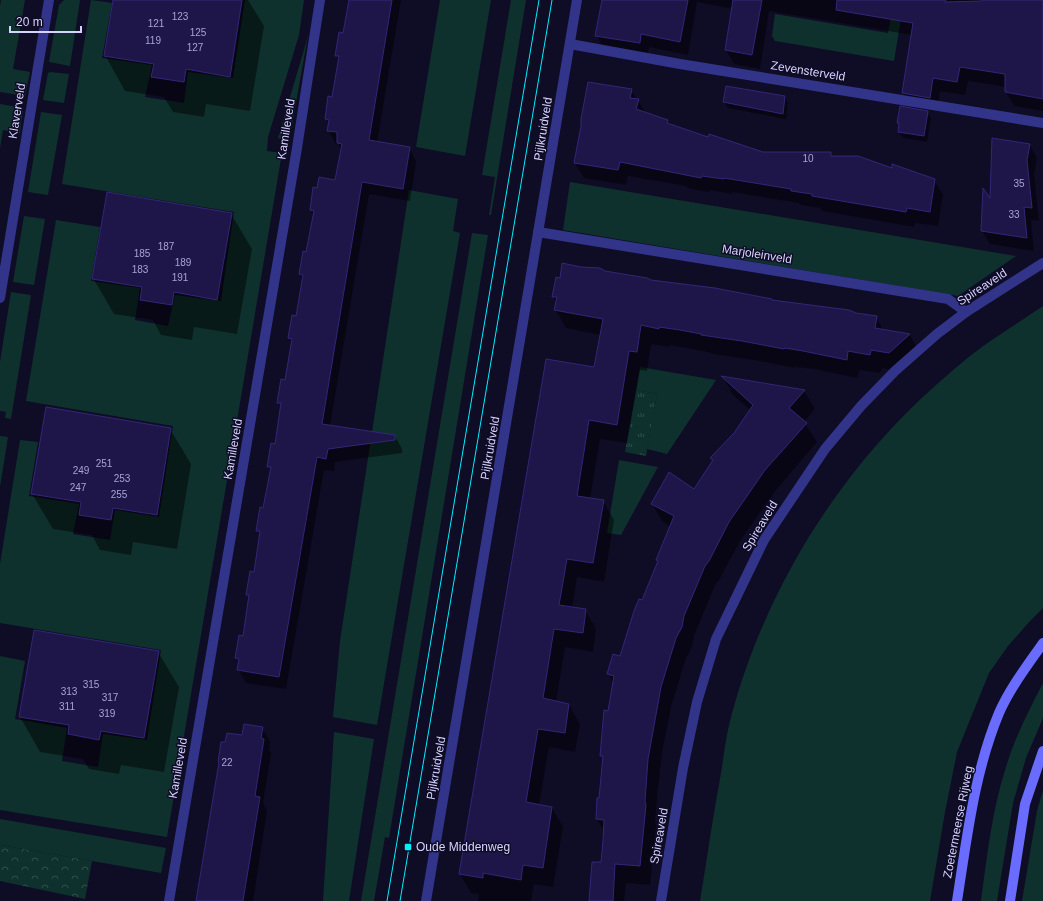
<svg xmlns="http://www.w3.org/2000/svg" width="1043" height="901" viewBox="0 0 1043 901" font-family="Helvetica,sans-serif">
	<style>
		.grass { fill: #0f312e }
		.forest { fill: url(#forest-crowns) }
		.park { fill: url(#park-tufts) }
		.shadow { fill: #0007 }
		.building { fill: #1e1649; stroke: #322678 }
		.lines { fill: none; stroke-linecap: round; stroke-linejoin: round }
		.street { stroke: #32348a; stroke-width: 10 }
		.secondary { stroke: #696cff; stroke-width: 10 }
		.tram { stroke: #00f0fd; stroke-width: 1 }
		.poi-dot { fill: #00f0fd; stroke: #0f0c26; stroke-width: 1.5 }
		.labels { text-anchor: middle; stroke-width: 3; stroke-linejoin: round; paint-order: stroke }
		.number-label { font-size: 10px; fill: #a7a3d2 }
		.street-label { font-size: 12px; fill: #d5d2ff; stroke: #0f0c26 }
		.poi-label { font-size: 12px; fill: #d5d2ff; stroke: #0f0c26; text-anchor: start }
	</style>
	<defs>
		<pattern id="forest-crowns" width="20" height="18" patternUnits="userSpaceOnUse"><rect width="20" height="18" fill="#0f312e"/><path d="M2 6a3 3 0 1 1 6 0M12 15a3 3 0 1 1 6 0" fill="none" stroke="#314e4d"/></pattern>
		<pattern id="park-tufts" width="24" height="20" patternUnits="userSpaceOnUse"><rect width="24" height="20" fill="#0f312e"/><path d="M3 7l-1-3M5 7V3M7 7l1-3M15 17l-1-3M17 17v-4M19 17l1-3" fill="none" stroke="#314e4d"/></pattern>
	</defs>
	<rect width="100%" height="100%" fill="#0f0c26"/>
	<g class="grass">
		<polygon points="1,0 25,0 13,69 30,72 25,96 0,92 0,7"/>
		<polygon points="64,0 80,0 70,66 49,62 59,5"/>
		<polygon points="91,0 112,3 102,58 152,65 145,97 184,103 188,72 233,78 245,0 304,0 299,35 268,137 267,151 282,153 167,837 0,810 0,656 25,661 15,719 67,728 62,761 98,767 103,734 147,740 161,650 0,623 0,564 20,440 38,442 29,496 79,504 73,534 110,540 115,510 159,517 173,426 26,401 56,220 100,227 91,281 140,288 135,320 168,326 175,295 221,301 234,212 62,184"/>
		<polygon points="440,0 491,0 465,156 416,147"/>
		<polygon points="511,0 526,0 491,215 489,215 495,177 482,175"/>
		<polygon points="894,0 904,0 894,61 775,41 772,36 775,14 888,33"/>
		<polygon points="308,36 289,141 278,138"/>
		<polygon points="50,72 69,74 64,103 43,100 48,73"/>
		<polygon points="0,104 23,108 20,133 3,130 0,148"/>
		<polygon points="41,112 62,115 48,195 28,192"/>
		<polygon points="570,182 1016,256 958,296 563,230"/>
		<polygon points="409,190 458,199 453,231 460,233 377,725 333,717 340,641"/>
		<polygon points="24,216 45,219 34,285 13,282"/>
		<polygon points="472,233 488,235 389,838 385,837 374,901 361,901"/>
		<polygon points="11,292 31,295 11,419 5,418 6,412 0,411 0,362"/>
		<path d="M1043 306V608L1030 621 1008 646 989 673 957 752 945 812 930 901H700C707 858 713 816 721 773 724 755 726 735 731 717 765 590 838 472 936 385 952 371 969 356 986 344 1005 331 1024 319 1043 306Z"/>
		<polygon points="640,367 716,380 667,454 647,449 657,394 636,390"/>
		<polygon points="0,436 8,437 0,487"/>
		<polygon points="619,460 658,467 621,535 607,533"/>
		<path d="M1043 683V718L1026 758 1013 803 997 901H981C987 856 992 810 1006 767 1015 737 1029 710 1043 683Z"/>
		<polygon points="334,732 374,739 349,901 323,901"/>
		<polygon points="1043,790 1043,901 1022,901 1037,811"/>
		<polygon points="0,819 166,848 161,873 0,845"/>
	</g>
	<polygon class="forest" points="0,845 92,861 85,899 0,881"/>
	<polygon class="park" points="636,390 657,394 646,456 625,452"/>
	<g class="shadow">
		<polygon points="114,0 248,0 264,26 250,111 206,104 204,117 173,112 164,97 125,91 105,55"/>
		<polygon points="350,0 401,0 377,143 409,148 416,161 410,201 369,194 330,426 395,436 402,449 402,453 335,462 334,471 324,470 286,689 246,683 238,669 239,663 236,658 244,637 249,599 247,594 255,573 260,535 258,530 264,509 271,472 268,466 276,446 281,407 279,402 286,381 292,344 289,338 297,317 303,280 300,274 307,253 314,216 311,210 318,189 336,181 342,150 338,144 336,144 328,130 329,124 326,119 333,98 339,61 336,55 344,34"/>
		<polygon points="603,0 1043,0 1043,111 1014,106 1006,92 1006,87 968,81 965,95 940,91 937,111 911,107 903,93 912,35 769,11 760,69 734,64 726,50 733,9 697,2 688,55 649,47 647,57 604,49 597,36"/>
		<polygon points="631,90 646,113 667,120 669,125 709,138 763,153 831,153 833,157 934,180 943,195 938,226 915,223 914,227 822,211 820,208 800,205 799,203 732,192 732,194 710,190 709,192 687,188 686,186 628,176 626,185 584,178 575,163"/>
		<polygon points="785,97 788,103 786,119 728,108 724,102"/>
		<polygon points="927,112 931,118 927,142 903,138 899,132 900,126 898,123"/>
		<polygon points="1030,145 1037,158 1034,174 1039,221 1031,220 1034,251 990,244 982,231 991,201"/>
		<polygon points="231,214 252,249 237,334 194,327 192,340 161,335 153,320 114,314 93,278"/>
		<polygon points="605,272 772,301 876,317 883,330 910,335 920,353 900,372 882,368 880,373 859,370 857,378 814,369 795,367 795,368 754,360 713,354 712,353 692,349 670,345 669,347 651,344 647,371 640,370 627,443 600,439 590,499 603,501 614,520 604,582 577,577 572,608 585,610 596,629 593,652 565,647 556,702 569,705 580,724 575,752 549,747 539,805 552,808 563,827 553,887 534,884 531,901 478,901 479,894 471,893 460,874 594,368 601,335 566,328 555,309 557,302 553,296 561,279"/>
		<polygon points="723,377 804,391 815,409 804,422 817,442 776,490 740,541 719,580 715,585 694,636 692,647 686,658 671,707 662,753 658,788 655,821 656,825 650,885 626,883 624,901 590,901 602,863 604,832 597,819 600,799 603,759 601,756 614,684 608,674 621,657 658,563 657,560 671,527 663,522 652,504 694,490 714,462 712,458 734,433 750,410 733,395"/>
		<polygon points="170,429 191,464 177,549 133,542 131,555 100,550 92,535 53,529 32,494"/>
		<polygon points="158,652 179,687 164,772 121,765 119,774 89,769 83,759 40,752 20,717"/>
		<polygon points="262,728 270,741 269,749 271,753 263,803 267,811 253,901 196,901 220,764 219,762 222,743 226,743"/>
	</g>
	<g class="building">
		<polygon points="113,0 242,0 230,77 186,69 184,82 151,77 154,64 104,56"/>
		<polygon points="349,0 392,0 369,140 410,147 403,189 362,182 322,424 395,435 395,440 328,449 326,459 317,457 279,677 237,670 239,659 235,658 239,635 243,636 249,595 246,595 250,571 254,572 260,531 256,531 260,507 263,508 271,467 267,467 271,443 275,444 281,403 277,403 281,379 285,380 292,339 288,338 292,315 296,316 303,275 299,274 303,251 306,252 314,211 310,210 313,187 317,188 319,177 335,180 342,144 337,143 337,132 327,131 329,120 325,119 328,96 332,97 339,56 335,56 339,32 343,33"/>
		<polygon points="602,0 688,0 680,42 641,34 640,43 595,36"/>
		<polygon points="733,0 762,0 752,55 725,50"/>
		<polygon points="837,0 946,0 945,2 982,1 982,0 1043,0 1043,99 1005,92 1005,74 960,67 957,82 933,78 930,98 902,93 913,23 836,10"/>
		<polygon points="588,82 632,89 630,98 639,99 636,109 668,120 667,123 708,137 709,134 763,152 831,152 831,156 858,156 892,168 892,164 935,179 930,212 907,208 906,212 812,196 812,194 791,191 791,189 724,178 724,179 702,176 701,178 620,162 618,170 574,163 581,126 581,119"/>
		<polygon points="726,86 785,96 783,114 723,102"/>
		<polygon points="900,106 928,111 924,136 898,132 899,123 897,123"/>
		<polygon points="992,138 1030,144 1027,160 1032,208 1024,207 1027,238 981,231 983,188 990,198"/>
		<polygon points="107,192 232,213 217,300 174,292 172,305 140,300 142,287 92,279"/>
		<polygon points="562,263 581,267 600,268 605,271 647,278 651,280 715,288 772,299 772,300 849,310 856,313 877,316 875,328 910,334 889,353 871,350 870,355 848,351 847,360 803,351 785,348 784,349 742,341 701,335 701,334 680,330 659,327 659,329 641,325 637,352 629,351 617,425 589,420 577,496 604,500 593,563 567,559 559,605 586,609 583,633 554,629 543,698 569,704 565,733 538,729 526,802 552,807 543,868 523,865 521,880 483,873 483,878 459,874 546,359 594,367 603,319 554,310 557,297 552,297 556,277 560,278"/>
		<polygon points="721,376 805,390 789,408 807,423 765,470 729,522 709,561 705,566 684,616 682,627 676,638 661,687 648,759 645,801 646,805 640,866 615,864 613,901 589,901 592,862 601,862 603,841 604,820 596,819 597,798 599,798 603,756 600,756 604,710 608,711 614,676 607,674 613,654 620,656 634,611 639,599 642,600 658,561 656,560 674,516 651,504 669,472 694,489 713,460 710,458 734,433 753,405"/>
		<polygon points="46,407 171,428 157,515 113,508 111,520 79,515 81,502 31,494"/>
		<polygon points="34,630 159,651 144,738 101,731 99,740 68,734 69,725 19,717"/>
		<polygon points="244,724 263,727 261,738 264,739 255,796 260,797 243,901 196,901 219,762 218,762 221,742 225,742 227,733 242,735"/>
	</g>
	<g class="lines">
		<g class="street">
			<polyline points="570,44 680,64 1043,123"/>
			<polyline points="538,232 948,299 966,312"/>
			<polyline points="0,298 49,0"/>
			<polyline points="169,901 297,148 320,0"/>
			<polyline points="426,901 577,0"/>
			<polyline points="661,901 683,768 697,702 716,639 764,540 825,449 861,406 895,371 937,334 966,312 1043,263"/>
		</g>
		<g class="secondary">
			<path d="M957 901C967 838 974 773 999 713 1010 688 1027 666 1043 643"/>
			<polyline points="1010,901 1025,804 1043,751"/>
		</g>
		<g class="tram">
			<polyline points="387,901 539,0"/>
			<polyline points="400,901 552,0"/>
		</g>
	</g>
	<rect class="poi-dot" x="404" y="843" width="8" height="8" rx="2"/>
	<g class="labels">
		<g class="number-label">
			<text x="180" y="20">123</text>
			<text x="156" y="27">121</text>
			<text x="198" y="36">125</text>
			<text x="153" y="44">119</text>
			<text x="195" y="51">127</text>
			<text x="808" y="162">10</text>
			<text x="1019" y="187">35</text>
			<text x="1014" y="218">33</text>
			<text x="166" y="250">187</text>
			<text x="142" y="257">185</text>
			<text x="183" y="266">189</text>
			<text x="140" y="273">183</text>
			<text x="180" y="281">191</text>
			<text x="104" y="467">251</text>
			<text x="81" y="474">249</text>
			<text x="122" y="482">253</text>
			<text x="78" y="491">247</text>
			<text x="119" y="498">255</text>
			<text x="91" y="688">315</text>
			<text x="69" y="695">313</text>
			<text x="110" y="701">317</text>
			<text x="67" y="710">311</text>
			<text x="107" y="717">319</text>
			<text x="227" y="766">22</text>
		</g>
		<g class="street-label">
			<text transform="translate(808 71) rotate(9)" y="4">Zevensterveld</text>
			<text transform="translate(17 111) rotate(-81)" y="4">Klaverveld</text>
			<text transform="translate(286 129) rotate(-81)" y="4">Kamilleveld</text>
			<text transform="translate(543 129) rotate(-81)" y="4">Pijlkruidveld</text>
			<text transform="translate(757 254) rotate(9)" y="4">Marjoleinveld</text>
			<text transform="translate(982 287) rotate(-33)" y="4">Spireaveld</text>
			<text transform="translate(490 448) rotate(-80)" y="4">Pijlkruidveld</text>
			<text transform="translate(233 449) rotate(-80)" y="4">Kamilleveld</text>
			<text transform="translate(760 526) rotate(-59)" y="4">Spireaveld</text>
			<text transform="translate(178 768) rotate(-80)" y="4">Kamilleveld</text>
			<text transform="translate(436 768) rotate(-80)" y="4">Pijlkruidveld</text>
			<text transform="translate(958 822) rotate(-79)" y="4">Zoetermeerse Rijweg</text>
			<text transform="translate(659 836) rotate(-80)" y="4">Spireaveld</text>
		</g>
		<g class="poi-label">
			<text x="416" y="851">Oude Middenweg</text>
		</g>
	</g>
	<path d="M10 26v6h71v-6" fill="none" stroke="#d5d2ff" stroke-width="2"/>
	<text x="16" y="26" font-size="12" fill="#d5d2ff" stroke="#0f0c26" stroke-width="3" paint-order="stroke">20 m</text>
</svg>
